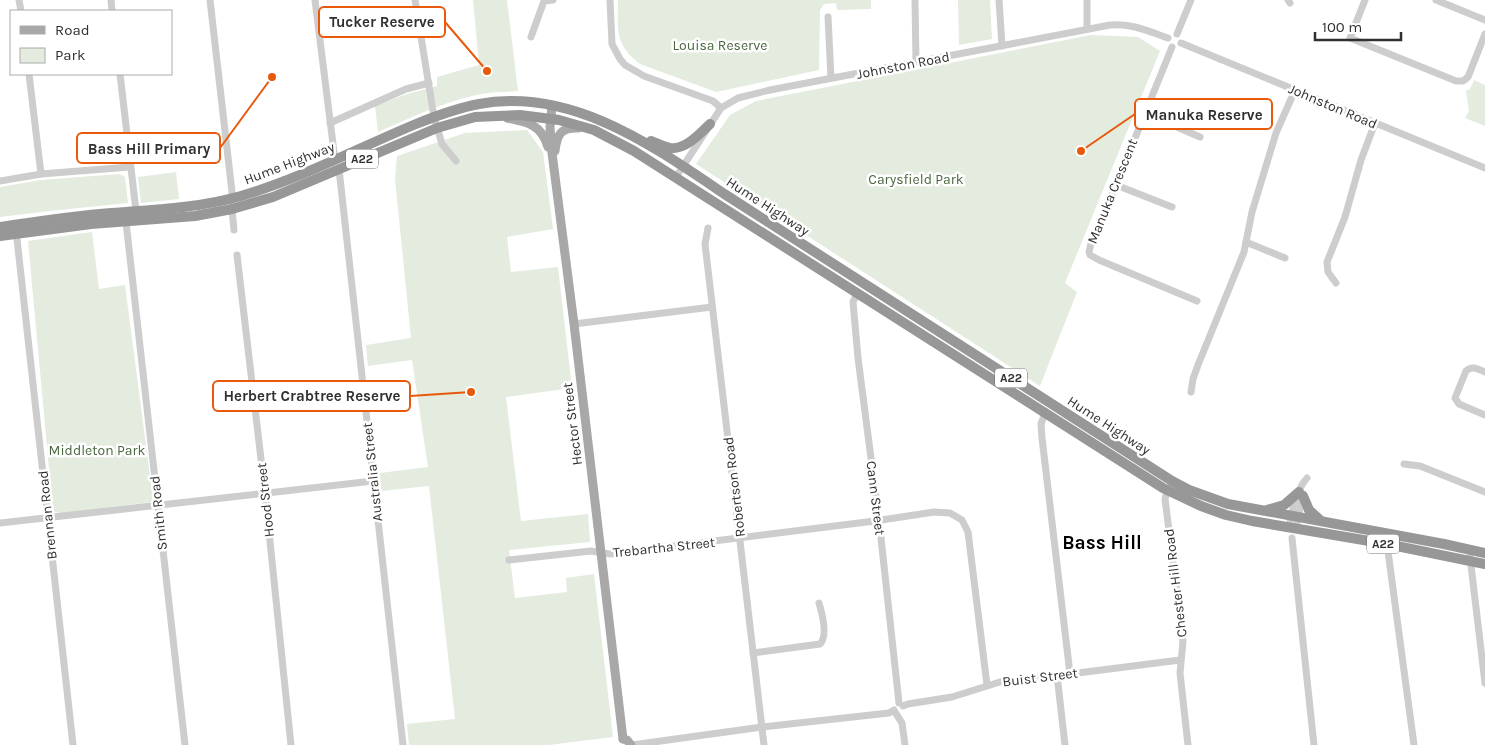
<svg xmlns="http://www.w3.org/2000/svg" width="1485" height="745" viewBox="0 0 1485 745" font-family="Karla,sans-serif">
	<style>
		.green { fill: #e4ebdf }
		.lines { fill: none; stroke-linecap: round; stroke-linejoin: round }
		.minor { stroke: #cdcdcd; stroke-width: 7 }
		.major { stroke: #a8a8a8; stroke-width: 9 }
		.highway { stroke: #979797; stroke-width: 10 }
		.labels { text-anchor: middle; stroke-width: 5; stroke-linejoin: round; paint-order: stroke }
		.shield { fill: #fff; stroke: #6e6e6e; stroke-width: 1 }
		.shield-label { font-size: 12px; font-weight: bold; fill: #303030 }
		.park-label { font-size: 14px; fill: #4c6741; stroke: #fff }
		.street-label { font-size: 14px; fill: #303030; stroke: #fff }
		.district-label { font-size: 19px; font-weight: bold; fill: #000; stroke: #fff }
		.leader { fill: none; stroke: #e8590c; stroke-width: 2 }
		.callout-dot { fill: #e8590c; stroke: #fff; stroke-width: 2 }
		.callout { fill: #fff; stroke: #e8590c; stroke-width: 2 }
		.callout-label { font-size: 15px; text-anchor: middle; font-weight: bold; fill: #303030 }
	</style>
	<rect width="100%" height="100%" fill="#fff"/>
	<g class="green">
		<path d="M473 0H507L518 91C504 92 489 92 476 95 441 103 410 118 378 132L375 106 407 94 437 86V77L479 65Z"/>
		<path d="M618 0H871V9L837 10 836 3 824 4 820 10 819 70 716 92 640 64C614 44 618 30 618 0Z"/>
		<polygon points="958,0 990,0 992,39 959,45"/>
		<polygon points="1091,35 1138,37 1160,51 1065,283 1077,292 1040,386 696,164 730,115 756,101"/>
		<polygon points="1474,80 1485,85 1485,126 1465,118 1469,111 1466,91 1470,89"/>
		<polygon points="527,130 543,152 553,229 507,237 511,272 558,267 572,388 506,397 521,521 588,514 590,542 509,550 515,598 567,592 566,578 594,574 613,737 549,745 409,745 407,724 455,719 429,486 381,491 380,473 428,467 412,360 368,366 366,345 411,338 395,179 397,156 465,133"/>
		<polygon points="176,172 179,199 141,203 138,177"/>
		<polygon points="119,174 125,177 128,203 59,210 0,217 0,187 41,180"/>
		<polygon points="92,232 99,289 125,285 153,499 151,502 62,513 53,512 28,241"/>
	</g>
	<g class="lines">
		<g class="minor">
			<polyline points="19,0 21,11"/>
			<polyline points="111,0 112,11"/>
			<polyline points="210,0 232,192 232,209 234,230"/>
			<polyline points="315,0 335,160"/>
			<polyline points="415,0 434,117 442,144 456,161"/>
			<polyline points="610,0 612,44 620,59 625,65 644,76 713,101 721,108"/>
			<polyline points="915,0 916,62"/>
			<polyline points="999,0 1002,46"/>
			<polyline points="1087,0 1087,29"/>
			<polyline points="1288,0 1290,3"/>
			<polyline points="1365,0 1350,38 1456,81 1463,81 1468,77 1485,34"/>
			<polyline points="1436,0 1485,20"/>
			<polyline points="828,17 831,78"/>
			<polyline points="1177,34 1191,0"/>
			<polyline points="531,37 544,1 553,0"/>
			<polyline points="1181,43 1485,168"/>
			<polyline points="1172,47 1116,185 1092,239 1089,252 1090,255 1099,260 1197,301"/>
			<polyline points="29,74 41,174"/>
			<polyline points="120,74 136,211"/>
			<polyline points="1144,113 1200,137"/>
			<polyline points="330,123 406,89 429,83"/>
			<polyline points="339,169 403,745"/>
			<path d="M676 177 721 108 738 98 770 90 1110 25C1131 23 1148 31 1168 38"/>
			<polyline points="0,181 41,174 130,167"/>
			<polyline points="1116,185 1172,207"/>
			<polyline points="126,222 185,745"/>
			<polyline points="708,228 705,244 764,745"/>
			<polyline points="16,230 73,745"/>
			<polyline points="1246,242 1285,258"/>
			<polyline points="237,255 265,493 291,745"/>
			<polyline points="1336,283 1328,272 1327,262 1345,217 1361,160 1375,123"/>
			<polyline points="857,293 853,302 858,358 879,520 899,703"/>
			<polyline points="574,324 712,307"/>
			<path d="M1485 372C1478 369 1472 365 1466 371L1455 398 1459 404 1485 415"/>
			<polyline points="1191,392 1193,379 1198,365 1244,252 1252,212 1276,133 1295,90"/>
			<polyline points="1045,413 1041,424 1042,438 1070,674"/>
			<polyline points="1404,464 1420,466 1485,492"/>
			<polyline points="1168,488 1165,499 1183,641 1180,673 1188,745"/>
			<polyline points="0,523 373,481"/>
			<path d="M1289 527C1292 511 1296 490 1307 478"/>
			<polyline points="1296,528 1303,494"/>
			<polyline points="1292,538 1314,745"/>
			<polyline points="1387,544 1414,745"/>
			<polyline points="1470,557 1485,683"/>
			<polyline points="509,560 591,551 610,554 875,521 934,512 950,513 962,520 968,532 987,685"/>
			<path d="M753 653 820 644C828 636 822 613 819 603"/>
			<polyline points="1057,675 1065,745"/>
			<polyline points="903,706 908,704 952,697 1003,681 1070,674 1180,660"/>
			<polyline points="895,712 902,723 905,745"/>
			<polyline points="632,745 762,727 889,713 894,710"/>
		</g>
		<g class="major">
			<polyline points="552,106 550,127 552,153 574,324 623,739"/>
			<path d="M507 118C528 122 542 125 548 147"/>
			<path d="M555 151C557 134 561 127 579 128"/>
			<polyline points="623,739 627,740 631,745"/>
		</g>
		<g class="highway">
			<path d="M651 141C657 143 664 147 670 148 685 150 700 134 710 124"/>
			<path d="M0 227C33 222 66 217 100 214 147 210 195 209 241 196 302 178 358 148 416 124 436 116 457 108 479 104 572 87 653 146 726 195L1172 481 1189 490 1228 504 1444 544 1485 553"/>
			<polyline points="0,236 91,224 195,216 232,209 273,197 437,128 475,117 520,115 559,120 594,130 634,151 1163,488 1201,506 1226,515 1252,521 1387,544 1485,564"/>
			<polyline points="1303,496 1309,510 1320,520"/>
			<polyline points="1267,510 1284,505 1299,492"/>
		</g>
	</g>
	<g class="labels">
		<g class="shield">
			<rect x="346" y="149.5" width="32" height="19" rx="4"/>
			<rect x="995" y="368.5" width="32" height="19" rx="4"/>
			<rect x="1367" y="534.5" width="32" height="19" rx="4"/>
		</g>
		<g class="shield-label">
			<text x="362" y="163">A22</text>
			<text x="1011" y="382">A22</text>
			<text x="1383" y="548">A22</text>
		</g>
		<g class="park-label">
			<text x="720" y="50">Louisa Reserve</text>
			<text x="916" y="184">Carysfield Park</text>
			<text x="97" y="455">Middleton Park</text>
		</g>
		<g class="street-label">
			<text transform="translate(903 65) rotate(-11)" y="5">Johnston Road</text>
			<text transform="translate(1333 106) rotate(23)" y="5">Johnston Road</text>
			<text transform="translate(289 163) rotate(-21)" y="5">Hume Highway</text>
			<text transform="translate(1112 191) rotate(-68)" y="5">Manuka Crescent</text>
			<text transform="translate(768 206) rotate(33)" y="5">Hume Highway</text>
			<text transform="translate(572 424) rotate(-97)" y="5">Hector Street</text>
			<text transform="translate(1109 425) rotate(33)" y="5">Hume Highway</text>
			<text transform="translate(372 472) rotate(-96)" y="5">Australia Street</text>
			<text transform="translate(734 487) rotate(-97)" y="5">Robertson Road</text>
			<text transform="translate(876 498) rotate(83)" y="5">Cann Street</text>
			<text transform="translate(265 500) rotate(-96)" y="5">Hood Street</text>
			<text transform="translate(158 513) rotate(-96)" y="5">Smith Road</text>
			<text transform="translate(47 515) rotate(-96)" y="5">Brennan Road</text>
			<text transform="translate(664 547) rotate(-6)" y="5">Trebartha Street</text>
			<text transform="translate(1175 583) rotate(-97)" y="5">Chester Hill Road</text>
			<text transform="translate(1040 677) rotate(-7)" y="5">Buist Street</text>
		</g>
		<g class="district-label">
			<text x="1102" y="549">Bass Hill</text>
		</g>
	</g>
	<path class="leader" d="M487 71L445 22M1081 151L1135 114M272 77L220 148M471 392L410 396"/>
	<g class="callout-dot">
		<circle cx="487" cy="71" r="5"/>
		<circle cx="1081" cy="151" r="5"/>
		<circle cx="272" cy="77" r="5"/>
		<circle cx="471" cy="392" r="5"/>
	</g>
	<g class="callout">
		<rect x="319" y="7" width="126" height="30" rx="5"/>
		<rect x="1135" y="99" width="137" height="30" rx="5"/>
		<rect x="77" y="133" width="143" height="30" rx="5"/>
		<rect x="213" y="381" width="197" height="30" rx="5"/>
	</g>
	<g class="callout-label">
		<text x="382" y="27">Tucker Reserve</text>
		<text x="1204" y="120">Manuka Reserve</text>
		<text x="149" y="154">Bass Hill Primary</text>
		<text x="312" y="401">Herbert Crabtree Reserve</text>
	</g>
	<rect x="10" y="10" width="162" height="65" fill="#ffffff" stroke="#acacac"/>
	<rect x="20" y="26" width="25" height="8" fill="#a8a8a8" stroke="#acacac"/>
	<text x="55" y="35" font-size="15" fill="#303030">Road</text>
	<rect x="20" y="48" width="25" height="15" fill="#e4ebdf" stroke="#acacac"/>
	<text x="55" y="60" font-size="15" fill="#303030">Park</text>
	<path d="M1315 32v8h86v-8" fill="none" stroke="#303030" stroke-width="2.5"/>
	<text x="1322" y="32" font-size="15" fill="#303030" stroke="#ffffff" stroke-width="4" paint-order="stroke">100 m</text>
</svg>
